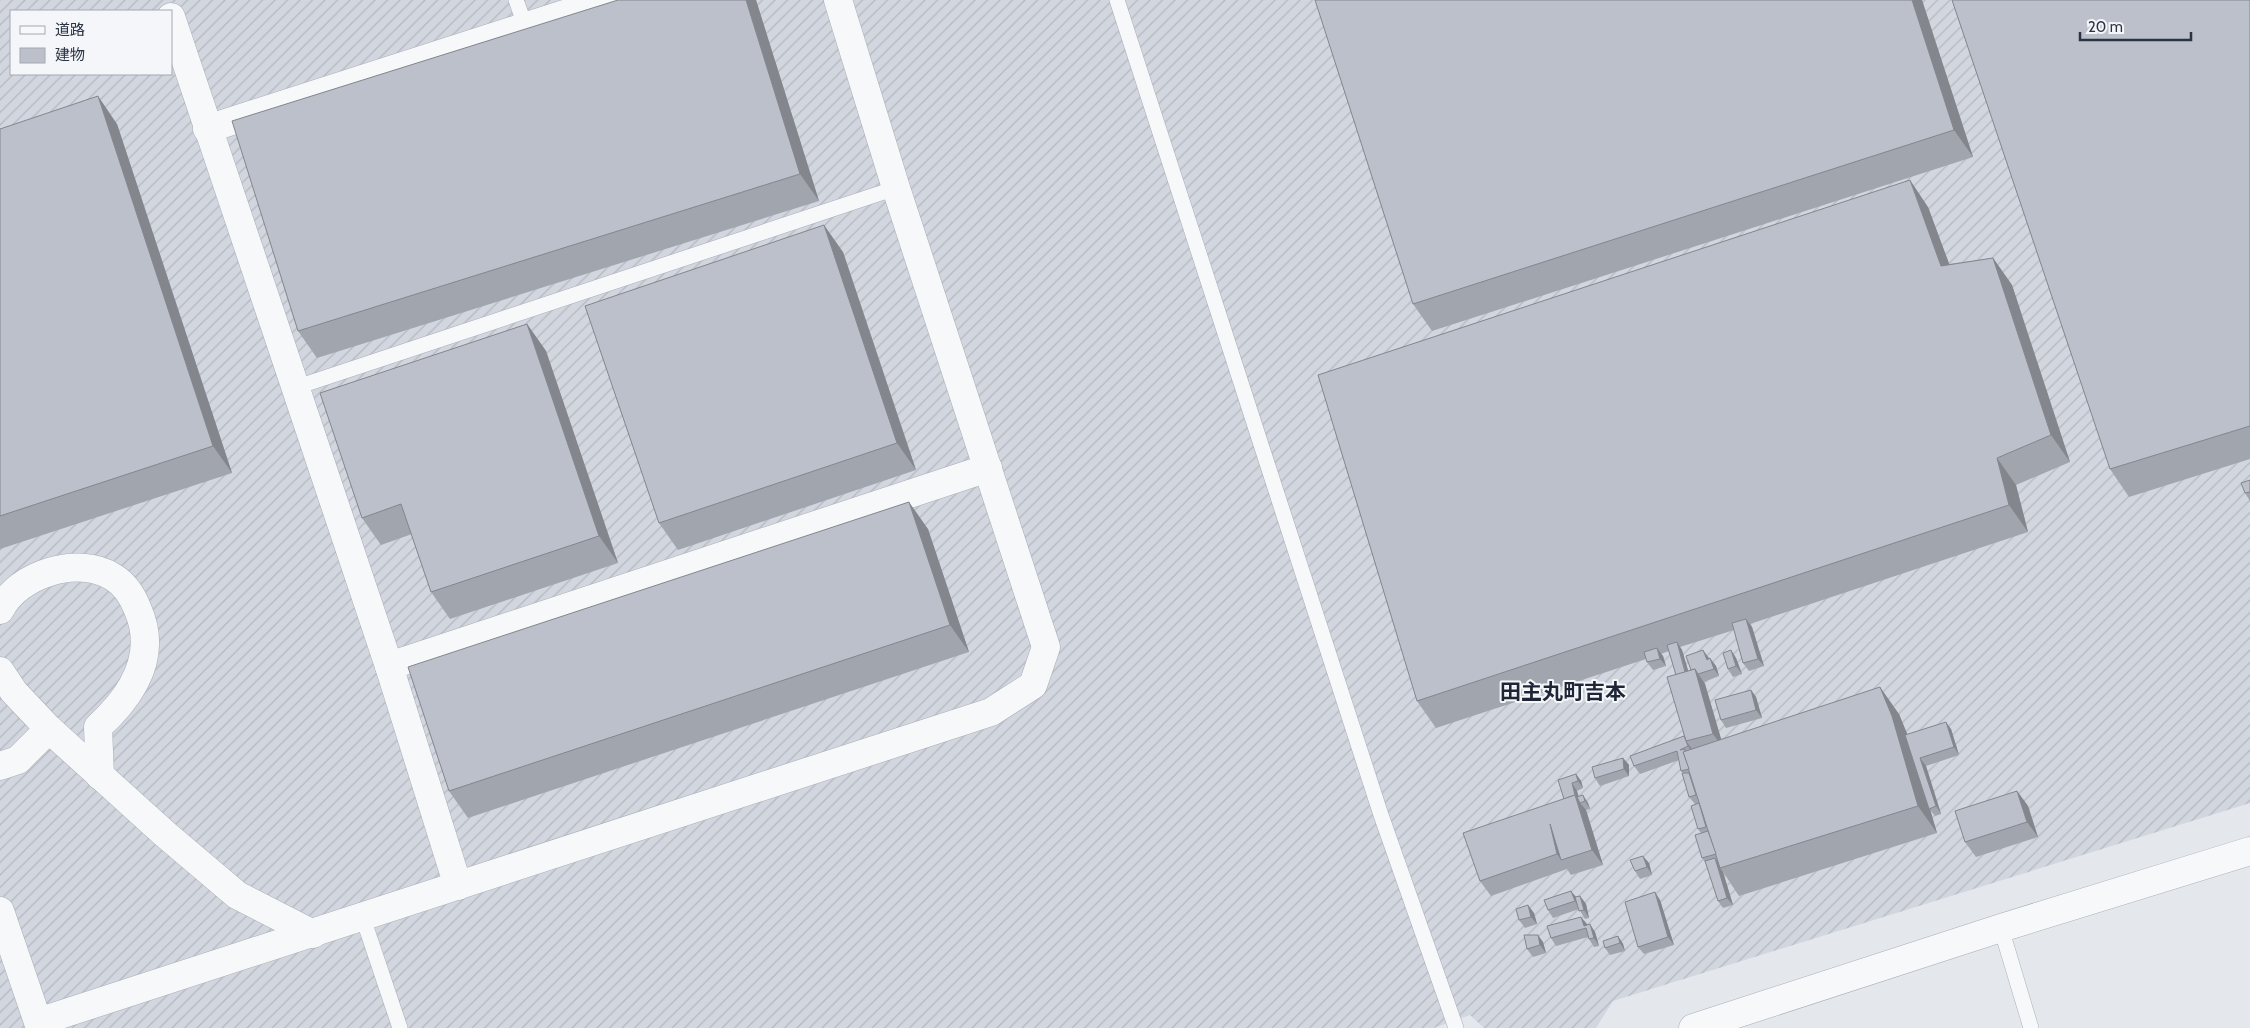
<svg xmlns="http://www.w3.org/2000/svg" width="2250" height="1028" viewBox="0 0 2250 1028" font-family="Cabin,'Noto Sans JP',sans-serif">
	<style>
		.industrial { fill: url(#industrial-furrows); fill-rule: evenodd }
		.lines { fill: none; stroke-linecap: round; stroke-linejoin: round }
		.service-casing { stroke: #a9aeb7; stroke-width: 16 }
		.minor-casing { stroke: #a9aeb7; stroke-width: 29 }
		.tertiary-casing { stroke: #a9aeb7; stroke-width: 29 }
		.service { stroke: #f7f8fa; stroke-width: 15 }
		.minor { stroke: #f7f8fa; stroke-width: 28 }
		.tertiary { stroke: #f7f8fa; stroke-width: 28 }
		.wall { fill: #a1a5ae }
		.shaded-wall { fill: #83868d }
		.building { fill: #bbc0ca; stroke: #83868d }
		.labels { text-anchor: middle; stroke-width: 4; stroke-linejoin: round; paint-order: stroke }
		.quarter-label { font-size: 21px; font-weight: bold; fill: #1d2536; stroke: #f4f6f9 }
	</style>
	<defs>
		<pattern id="industrial-furrows" width="10" height="10" patternUnits="userSpaceOnUse" patternTransform="scale(1.25)"><rect width="10" height="10" fill="#d2d6de"/><path d="M-1 1l2-2M0 10L10 0M9 11l2-2" fill="none" stroke="#b4b8c0"/></pattern>
	</defs>
	<rect width="100%" height="100%" fill="#e4e7ec"/>
	<path class="industrial" d="M0 0H2250V803L1613 1001 1596 1028H1484L1470 1015 1434 1028H0ZM11 11H171V74H11Z"/>
	<g class="lines">
		<g class="service-casing">
			<g id="service">
				<polyline points="516,0 526,28"/>
				<polyline points="1117,0 1381,815 1456,1028"/>
				<polyline points="294,388 896,188"/>
				<polyline points="362,915 400,1028"/>
				<polyline points="2001,928 2031,1028"/>
			</g>
		</g>
		<g class="minor-casing">
			<g id="minor">
				<polyline points="171,17 389,666 458,886"/>
				<polyline points="207,129 608,0"/>
				<path d="M0 610C18 574 78 555 113 577 125 584 133 597 138 610 158 656 132 696 98 727L100 776"/>
				<polyline points="389,666 988,468"/>
				<polyline points="0,671 14,692 49,729 165,834 237,895 313,934"/>
				<polyline points="0,766 18,760 49,729"/>
				<polyline points="0,911 38,1022 991,712 1033,685 1046,647 896,188 838,0"/>
			</g>
		</g>
		<g class="tertiary-casing">
			<polyline id="tertiary" points="1693,1028 2001,928 2250,851"/>
		</g>
		<use href="#service" class="service"/>
		<use href="#minor" class="minor"/>
		<use href="#tertiary" class="tertiary"/>
	</g>
	<g class="wall">
		<polygon points="756,0 819,201 317,358 298,331"/>
		<polygon points="1922,0 1973,157 1432,331 1413,304"/>
		<polygon points="2250,0 2250,459 2129,497 2110,469"/>
		<polygon points="117,124 232,473 0,549 0,129"/>
		<polygon points="1928,207 1949,264 1993,258 2012,285 2070,462 2016,485 2028,532 1750,624 1752,627 1764,666 1749,671 1743,663 1734,630 1680,647 1682,650 1688,671 1709,659 1716,666 1719,676 1704,682 1705,684 1721,739 1899,714 1907,735 1951,729 1959,755 1926,766 1941,814 1935,816 1930,810 1937,833 1739,896 1723,872 1733,905 1723,908 1718,901 1707,865 1702,858 1701,833 1698,829 1695,804 1689,797 1683,773 1681,771 1679,760 1640,774 1634,766 1684,736 1676,675 1669,651 1661,654 1663,656 1666,666 1653,670 1647,662 1646,659 1436,728 1417,701"/>
		<polygon points="843,252 916,470 678,550 659,523"/>
		<polygon points="527,324 546,351 618,563 450,619 431,592 412,534 381,545 362,518"/>
		<polygon points="2250,480 2250,501 2245,493"/>
		<polygon points="928,529 969,652 468,818 449,791"/>
		<polygon points="1731,650 1736,658 1742,674 1733,677 1728,669"/>
		<polygon points="1751,690 1756,697 1762,718 1726,728 1721,720"/>
		<polygon points="1623,758 1629,765 1629,776 1600,786 1595,778"/>
		<polygon points="1576,774 1581,781 1583,788 1577,791 1579,797 1588,803 1590,809 1586,810 1603,865 1571,875 1567,869 1491,896 1480,881 1564,799"/>
		<polygon points="2017,791 2028,806 2038,837 1976,857 1965,842"/>
		<polygon points="1649,863 1652,875 1640,879 1635,871"/>
		<polygon points="1580,896 1586,904 1589,918 1585,919 1579,909 1553,918 1548,910 1576,897"/>
		<polygon points="1660,900 1674,945 1644,954 1638,947"/>
		<polygon points="1534,913 1537,924 1525,928 1519,920"/>
		<polygon points="1587,925 1595,932 1599,946 1594,947 1589,939 1588,937 1556,946 1551,938"/>
		<polygon points="1618,936 1623,944 1625,951 1610,955 1605,948"/>
		<polygon points="1543,942 1546,953 1533,957 1527,949"/>
	</g>
	<g class="shaded-wall">
		<polygon points="746,0 756,0 819,201 800,174"/>
		<polygon points="1912,0 1922,0 1973,157 1954,130"/>
		<polygon points="98,96 117,124 232,473 213,446"/>
		<polygon points="1910,180 1928,207 1960,293 1941,266"/>
		<polygon points="824,225 843,252 916,470 897,443"/>
		<polygon points="1993,258 2012,285 2070,462 2051,435"/>
		<polygon points="527,324 546,351 618,563 599,536"/>
		<polygon points="1997,458 2016,485 2028,532 2009,505"/>
		<polygon points="909,502 928,529 969,652 950,625"/>
		<polygon points="1746,619 1752,627 1764,666 1758,659"/>
		<polygon points="1677,642 1682,650 1693,687 1688,679"/>
		<polygon points="1657,648 1663,656 1666,666 1660,659"/>
		<polygon points="1703,650 1709,658 1712,667 1707,660"/>
		<polygon points="1731,650 1736,658 1742,674 1736,666"/>
		<polygon points="1710,658 1716,666 1719,676 1714,669"/>
		<polygon points="1695,669 1705,684 1724,749 1713,734"/>
		<polygon points="1880,687 1899,714 1911,743 1937,833 1918,806"/>
		<polygon points="1751,690 1756,697 1762,718 1756,710"/>
		<polygon points="1946,722 1951,729 1959,755 1954,747"/>
		<polygon points="1686,741 1692,749 1693,754 1688,746"/>
		<polygon points="1623,758 1629,765 1629,776 1624,769"/>
		<polygon points="1920,758 1926,766 1941,814 1936,806"/>
		<polygon points="1576,774 1581,781 1583,788 1578,781"/>
		<polygon points="1572,783 1577,791 1580,803 1586,810 1603,865 1592,850"/>
		<polygon points="2017,791 2028,806 2038,837 2027,822"/>
		<polygon points="1583,795 1588,803 1590,809 1585,801"/>
		<polygon points="1550,824 1561,860 1557,854"/>
		<polygon points="1643,856 1649,863 1652,875 1647,867"/>
		<polygon points="1715,858 1721,866 1720,868 1723,872 1733,905 1727,898"/>
		<polygon points="1571,891 1577,898 1580,909 1575,901"/>
		<polygon points="1655,892 1660,900 1674,945 1668,937"/>
		<polygon points="1580,896 1586,904 1589,918 1584,910"/>
		<polygon points="1528,905 1534,913 1537,924 1531,917"/>
		<polygon points="1581,917 1587,924 1589,934 1584,926"/>
		<polygon points="1590,924 1595,932 1599,946 1594,938"/>
		<polygon points="1538,935 1543,942 1546,953 1540,945"/>
		<polygon points="1618,936 1623,944 1625,951 1620,943"/>
	</g>
	<g class="building">
		<polygon points="618,0 746,0 800,174 298,331 232,121"/>
		<polygon points="1315,0 1912,0 1954,130 1413,304"/>
		<polygon points="1952,0 2250,0 2250,426 2110,469"/>
		<polygon points="98,96 213,446 0,516 0,129"/>
		<polygon points="1910,180 1941,266 1993,258 2051,435 1997,458 2009,505 1417,701 1318,375"/>
		<polygon points="824,225 897,443 659,523 585,306"/>
		<polygon points="527,324 599,536 431,592 401,504 362,518 320,393"/>
		<polygon points="2250,480 2250,492 2245,493 2241,483"/>
		<polygon points="909,502 950,625 449,791 408,667"/>
		<polygon points="1746,619 1758,659 1743,663 1732,623"/>
		<polygon points="1677,642 1685,672 1676,675 1667,645"/>
		<polygon points="1657,648 1660,659 1647,662 1644,652"/>
		<polygon points="1703,650 1707,660 1710,658 1714,669 1698,674 1695,669 1691,670 1686,656"/>
		<polygon points="1731,650 1736,666 1728,669 1723,653"/>
		<polygon points="1695,669 1713,734 1686,741 1667,677"/>
		<polygon points="1880,687 1892,716 1918,806 1720,868 1683,752"/>
		<polygon points="1751,690 1756,710 1721,720 1715,700"/>
		<polygon points="1946,722 1954,747 1920,758 1936,806 1929,809 1905,735"/>
		<polygon points="1684,736 1688,746 1680,750 1685,749 1685,751 1683,752 1689,769 1681,771 1677,751 1634,766 1630,756"/>
		<polygon points="1623,758 1624,769 1595,778 1592,767"/>
		<polygon points="1682,773 1689,773 1696,795 1689,797"/>
		<polygon points="1576,774 1578,781 1572,783 1575,795 1564,799 1558,780"/>
		<polygon points="2017,791 2027,822 1965,842 1955,811"/>
		<polygon points="1575,795 1592,850 1561,860 1550,824 1557,854 1480,881 1463,833"/>
		<polygon points="1583,795 1585,801 1580,803 1577,797"/>
		<polygon points="1699,803 1706,827 1698,829 1691,806"/>
		<polygon points="1708,831 1716,854 1702,858 1695,835"/>
		<polygon points="1643,856 1647,867 1635,871 1630,860"/>
		<polygon points="1715,858 1727,898 1718,901 1705,861"/>
		<polygon points="1571,891 1575,901 1548,910 1544,900"/>
		<polygon points="1655,892 1668,937 1638,947 1625,902"/>
		<polygon points="1580,896 1584,910 1579,911 1575,897"/>
		<polygon points="1528,905 1531,917 1519,920 1516,909"/>
		<polygon points="1581,917 1584,926 1590,924 1594,938 1589,939 1586,928 1551,938 1547,926"/>
		<polygon points="1524,935 1538,935 1540,945 1527,949"/>
		<polygon points="1618,936 1620,943 1605,948 1603,941"/>
	</g>
	<g class="labels">
		<g class="quarter-label">
			<text x="1563" y="699">田主丸町吉本</text>
		</g>
	</g>
	<rect x="10" y="10" width="162" height="65" fill="#f4f6f9" stroke="#a4a8b1"/>
	<rect x="20" y="26" width="25" height="8" fill="#f7f8fa" stroke="#a4a8b1"/>
	<text x="55" y="35" font-size="15" fill="#2b3445">道路</text>
	<rect x="20" y="48" width="25" height="15" fill="#bbc0ca" stroke="#a4a8b1"/>
	<text x="55" y="60" font-size="15" fill="#2b3445">建物</text>
	<path d="M2080 32v8h111v-8" fill="none" stroke="#2b3445" stroke-width="2.5"/>
	<text x="2088" y="32" font-size="15" fill="#2b3445" stroke="#f4f6f9" stroke-width="4" paint-order="stroke">20 m</text>
</svg>
